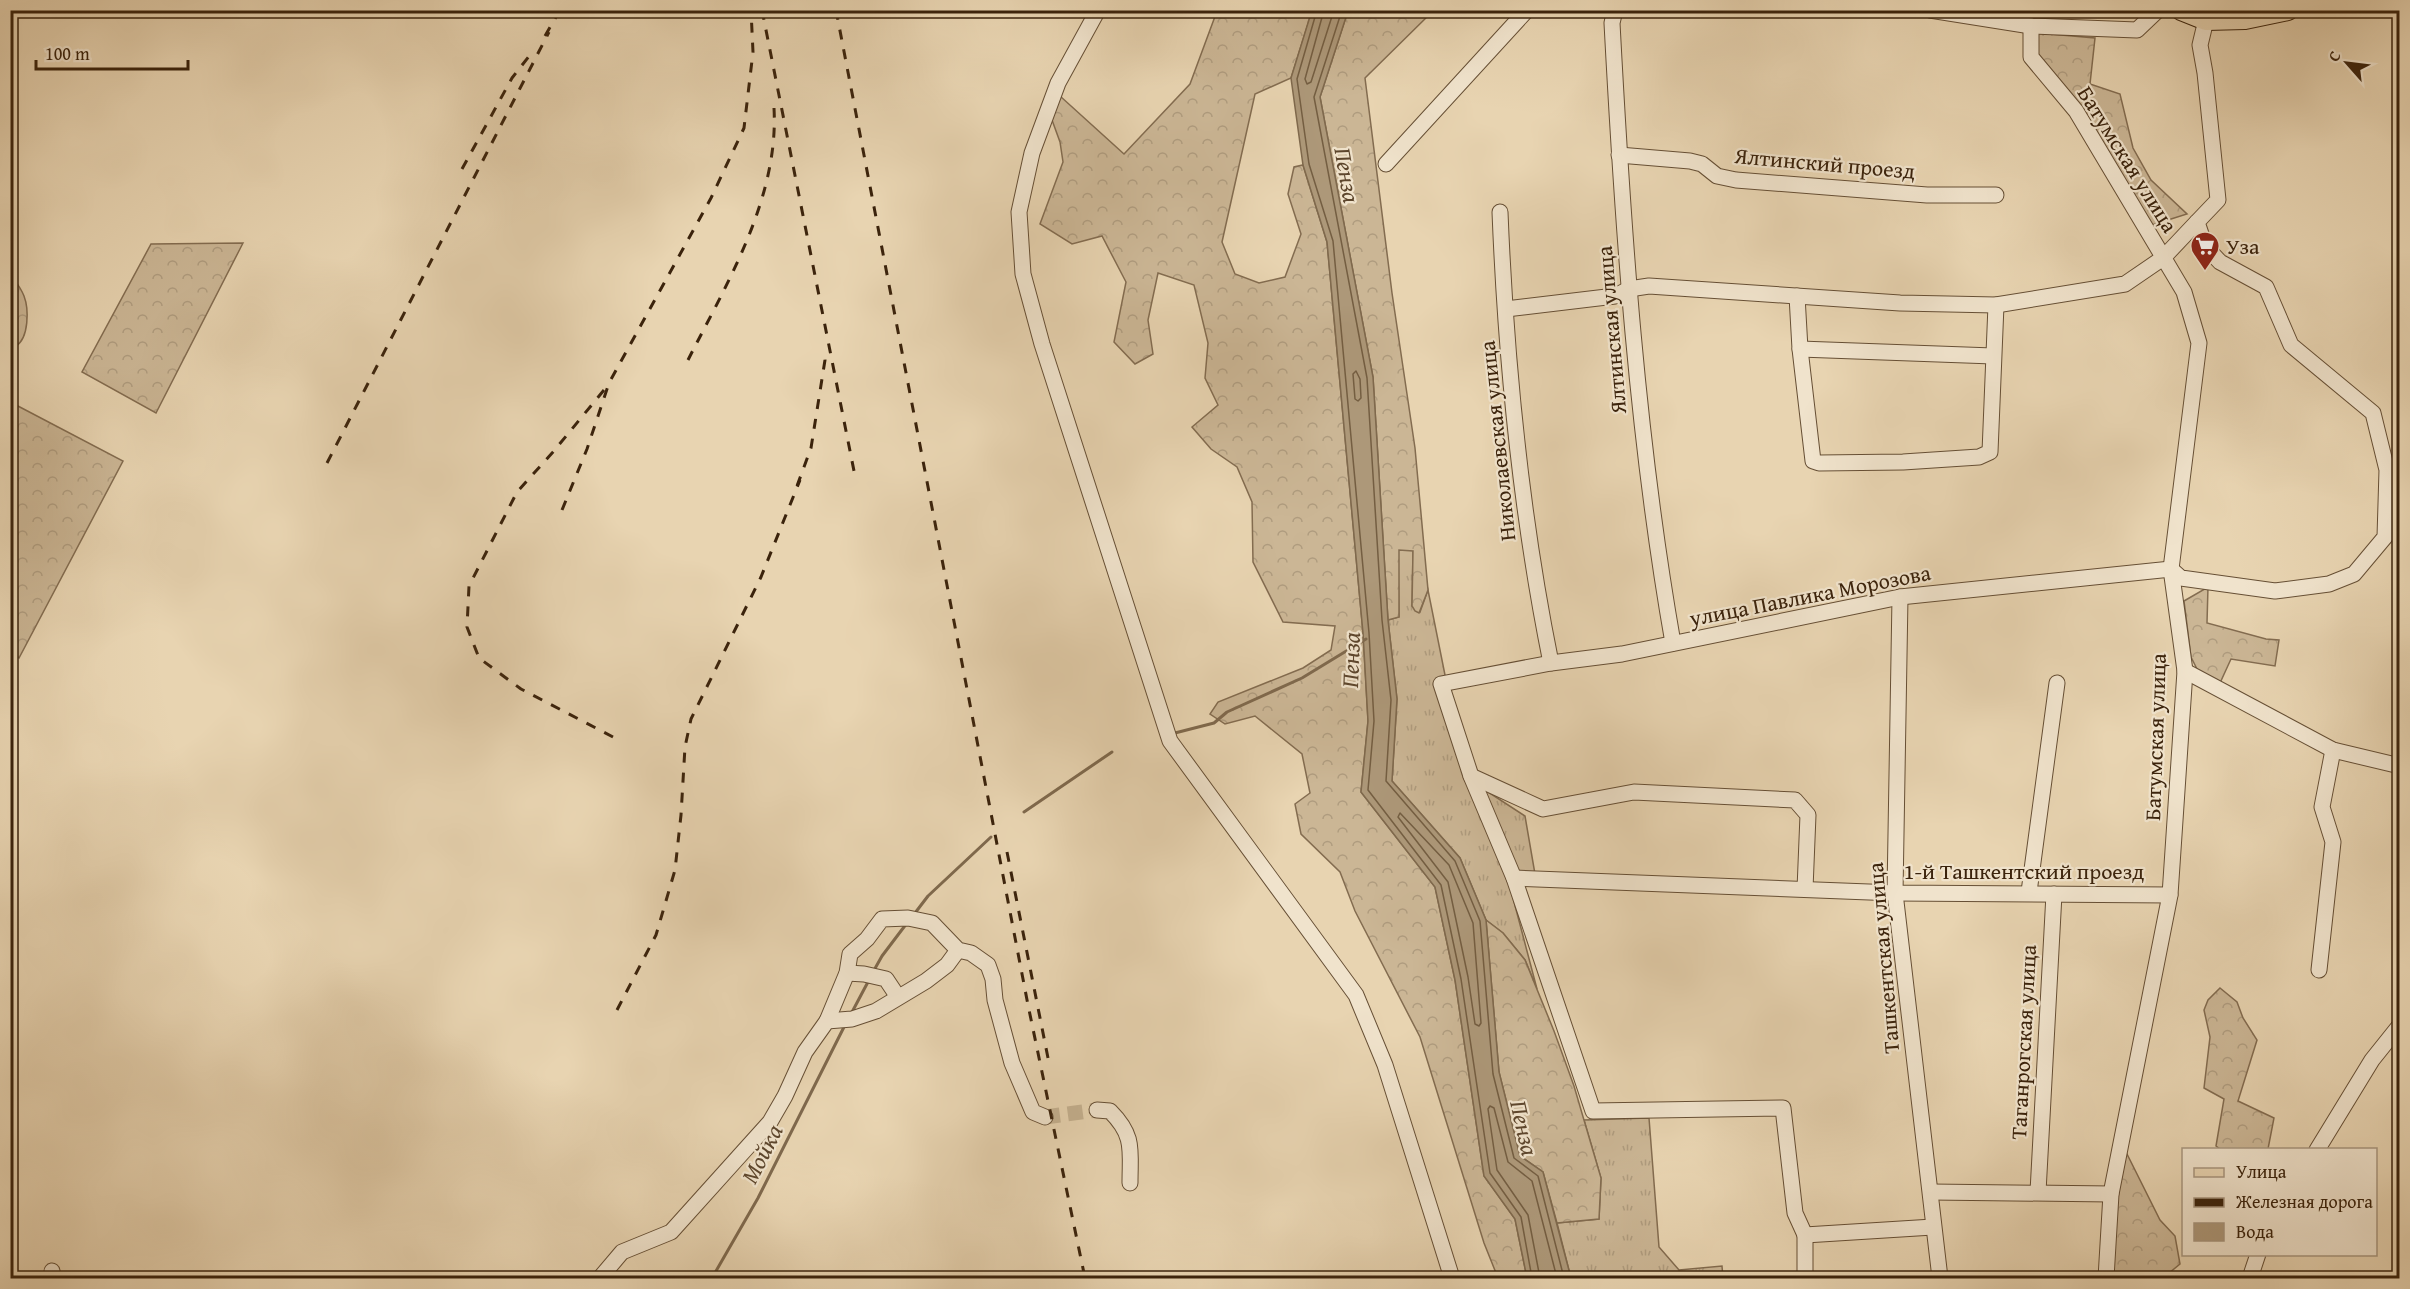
<svg xmlns="http://www.w3.org/2000/svg" width="2410" height="1289" viewBox="0 0 2410 1289" font-family="'Gentium Book Plus',serif">
	<style>
		.grass { fill: url(#grass-tufts); stroke: #836c50; stroke-width: 1.5 }
		.forest { fill: url(#forest-crowns); stroke: #836c50; stroke-width: 1.5 }
		.water { fill: #ad9879; stroke: #7f694d; stroke-width: 1.5 }
		.lines { fill: none; stroke-linecap: round; stroke-linejoin: round }
		.shore { stroke: #745e42; stroke-width: 1.5 }
		.stream { stroke: #7f694d; stroke-width: 3 }
		.minor-tunnel { stroke: #c5b190; stroke-width: 15; stroke-dasharray: 15 8; stroke-linecap: butt }
		.minor-casing { stroke: #664f35; stroke-width: 17 }
		.major-casing { stroke: #3b230c; stroke-width: 22 }
		.minor { stroke: #f0e3cc; stroke-width: 15 }
		.major { stroke: #e8d4b1; stroke-width: 20 }
		.rail { stroke: #3b230c; stroke-width: 3; stroke-dasharray: 10 10; stroke-linecap: butt }
		.labels { text-anchor: middle; stroke-width: 4.5; stroke-linejoin: round; paint-order: stroke }
		.street-label { font-size: 22px; fill: #3b230c; stroke: #f0e3cc }
		.poi-label { font-size: 22px; fill: #3b230c; stroke: #f0e3cc; text-anchor: start }
		.water-label { font-size: 24px; font-style: italic; fill: #5d462d; stroke: #f0e3cc }
	</style>
	<defs>
		<pattern id="grass-tufts" width="24" height="20" patternUnits="userSpaceOnUse" patternTransform="scale(1.5)"><rect width="24" height="20" fill="#cbb695"/><path d="M3 7l-1-3M5 7V3M7 7l1-3M15 17l-1-3M17 17v-4M19 17l1-3" fill="none" stroke="#af9c7f"/></pattern>
		<pattern id="forest-crowns" width="20" height="18" patternUnits="userSpaceOnUse" patternTransform="scale(1.5)"><rect width="20" height="18" fill="#cbb695"/><path d="M2 6a3 3 0 1 1 6 0M12 15a3 3 0 1 1 6 0" fill="none" stroke="#af9c7f"/></pattern>
	</defs>
	<rect width="100%" height="100%" fill="#e8d4b1"/>
	<filter id="stains"><feTurbulence type="fractalNoise" baseFrequency=".00333" numOctaves="4"/><feColorMatrix values="0 0 0 0 .2 0 0 0 0 .09 0 0 0 0 .02 0 0 0 .5 -.17"/></filter>
	<radialGradient id="worn" r=".72"><stop offset=".6" stop-color="#630" stop-opacity="0"/><stop offset="1" stop-color="#630" stop-opacity=".3"/></radialGradient>
	<g class="grass">
		<polygon points="1398,550 1413,550 1412,606 1420,612 1428,590 1445,675 1435,682 1465,777 1525,816 1535,874 1508,879 1537,989 1525,960 1503,933 1486,920 1460,858 1392,781 1397,699 1388,620 1399,617"/>
		<polygon points="1649,1118 1659,1247 1679,1270 1722,1266 1723,1278 1571,1278 1557,1223 1599,1219 1601,1178 1584,1120"/>
	</g>
	<g class="forest">
		<polygon points="1217,11 1312,11 1291,78 1255,94 1222,242 1235,274 1259,283 1285,277 1301,234 1288,194 1294,167 1303,165 1327,242 1363,633 1368,721 1361,792 1435,887 1455,980 1484,1176 1515,1219 1527,1278 1498,1278 1484,1243 1420,1037 1355,911 1340,872 1301,834 1295,804 1310,793 1302,754 1255,716 1225,724 1210,714 1218,702 1303,668 1331,650 1335,626 1283,622 1253,562 1252,502 1237,467 1211,449 1192,427 1218,405 1205,378 1208,343 1194,285 1158,273 1148,320 1153,354 1135,364 1114,342 1126,282 1102,236 1072,244 1040,224 1063,162 1060,142 1052,120 1060,96 1124,154 1190,84"/>
		<polygon points="1348,11 1433,11 1365,78 1392,293 1415,448 1428,590 1419,613 1415,611 1412,606 1413,551 1399,550 1399,617 1388,620 1373,377 1320,97"/>
		<polygon points="2038,33 2095,38 2090,84 2120,94 2133,148 2151,180 2187,214 2152,225 2037,56"/>
		<polygon points="243,243 156,413 82,372 151,244"/>
		<path d="M11 275C16 282 21 288 24 296 29 309 29 338 16 346L11 343Z"/>
		<polygon points="16,405 123,461 19,658 10,649 10,410"/>
		<polygon points="2208,587 2207,623 2266,639 2279,640 2275,666 2231,659 2220,683 2198,671 2191,657 2184,601"/>
		<polygon points="1486,920 1503,933 1525,960 1554,1031 1574,1086 1601,1178 1599,1219 1557,1223 1543,1172 1520,1156 1499,1072"/>
		<polygon points="2220,988 2237,1002 2243,1018 2257,1040 2238,1101 2274,1118 2268,1149 2220,1149 2216,1146 2224,1099 2204,1088 2210,1037 2204,1010 2208,1000"/>
		<polygon points="2125,1150 2160,1220 2175,1236 2180,1264 2163,1278 2110,1278 2115,1195"/>
	</g>
	<polygon class="water" points="1312,10 1348,11 1320,97 1373,377 1388,620 1397,699 1392,781 1460,858 1486,920 1499,1072 1520,1156 1543,1172 1571,1278 1527,1278 1515,1219 1484,1176 1455,980 1435,887 1361,792 1368,721 1363,633 1327,242 1303,165 1291,78"/>
	<g class="lines">
		<g class="shore">
			<polyline points="1317,10 1297,79 1309,164 1333,241 1369,633 1374,721 1368,790 1441,885 1461,979 1490,1173 1521,1217 1532,1278"/>
			<polyline points="1324,10 1305,79 1307,84 1311,82 1334,10"/>
			<polyline points="1342,10 1314,97 1367,378 1382,620 1391,700 1386,781 1455,861 1480,921 1493,1074 1514,1158 1538,1176 1564,1278"/>
			<polygon points="1356,371 1360,379 1361,398 1358,401 1355,399 1353,374"/>
			<polygon points="1400,813 1449,865 1473,923 1481,1023 1479,1026 1475,1024 1468,977 1448,882 1398,817"/>
			<polyline points="1540,1278 1528,1215 1497,1170 1488,1109 1490,1106 1494,1108 1508,1162 1532,1181 1557,1278"/>
		</g>
		<g class="stream">
			<polyline points="1171,734 1214,723 1227,712 1302,678 1366,639"/>
			<polyline points="1024,812 1112,752"/>
			<polyline points="915,913 928,896 991,837"/>
			<polyline points="873,972 882,956 907,923"/>
			<polyline points="851,1014 869,980"/>
			<polyline points="712,1278 758,1198 845,1025"/>
		</g>
		<polyline class="minor-tunnel" points="1045,1117 1097,1110"/>
		<g class="minor-casing">
			<g id="minor">
				<polyline points="1098,10 1058,83 1032,153 1019,212 1023,274 1042,344 1170,741 1356,995 1385,1065 1452,1278"/>
				<path d="M1615 10 1612 23C1623 231 1637 438 1673 643"/>
				<polyline points="1930,10 2031,26 2137,30 2158,10"/>
				<polyline points="2399,10 2400,12"/>
				<polyline points="2031,26 2031,57 2076,111 2184,292 2199,343 2171,569 2185,671 2170,895 2111,1194 2106,1278"/>
				<polyline points="1619,155 1690,161 1702,164 1717,176 1736,180 1927,195 1996,195"/>
				<polyline points="1386,164 1527,10"/>
				<path d="M1500 212C1506 363 1521 515 1551 663"/>
				<polyline points="1797,296 1800,349 1813,461 1819,463 1903,462 1979,457 1990,452 1996,305"/>
				<polyline points="1506,309 1615,296 1629,289 1649,286 1900,303 1996,305 2125,284 2163,258 2197,222"/>
				<polyline points="1800,349 1993,356"/>
				<polyline points="1900,597 1895,893 1940,1278"/>
				<polyline points="2185,671 2333,750 2400,766"/>
				<polyline points="1471,776 1543,809 1634,792 1795,800 1808,815 1805,889"/>
				<polyline points="1514,878 1895,893 2170,895"/>
				<polyline points="2029,892 2057,683"/>
				<polyline points="2319,970 2333,842 2322,807 2333,750"/>
				<polyline points="847,973 864,974 886,979 898,997"/>
				<polyline points="827,1021 847,973 850,954 867,939 882,919 908,918 932,923 958,950 971,953 988,965 993,979 995,1000 1012,1063 1033,1112 1045,1117"/>
				<path d="M1097 1110 1110 1111C1135 1136 1130 1150 1130 1183"/>
				<polyline points="2317,1150 2372,1060 2400,1025"/>
				<polyline points="1931,1192 2111,1194"/>
				<polyline points="2038,1192 2054,894"/>
				<polyline points="1933,1227 1805,1235 1795,1213 1783,1108 1593,1111 1514,878 1471,776 1441,684 1551,663 1622,654 1900,597 2171,569 2181,578 2275,591 2329,584 2354,574 2385,537 2387,470 2373,413 2291,345 2266,287 2220,262 2205,246 2197,222 2218,200 2205,73 2200,45 2206,20"/>
				<polyline points="1805,1235 1805,1278"/>
				<polyline points="52,1271 53,1278"/>
				<polyline points="600,1278 622,1252 671,1232 770,1122 785,1096 805,1052 827,1021 852,1019 876,1011 926,981 947,965 958,950"/>
				<polyline points="2250,1278 2258,1254"/>
			</g>
		</g>
		<g class="major-casing">
			<polyline id="major" points="2181,10 2206,20 2245,19 2288,10"/>
		</g>
		<use href="#minor" class="minor"/>
		<use href="#major" class="major"/>
		<g class="rail">
			<polyline points="762,10 855,476"/>
			<polyline points="836,10 1028,1005 1085,1278"/>
			<polyline points="545,36 560,10"/>
			<polyline points="462,169 512,78 530,55"/>
			<path d="M688 360C727 283 779 198 774 108"/>
			<polyline points="604,390 553,452 517,492 469,586 467,627 479,658 521,689 613,737"/>
			<polyline points="327,463 549,32"/>
			<polyline points="797,486 811,448 825,360 824,351"/>
			<polyline points="562,510 587,449 609,383 711,198 744,128 753,52 751,10"/>
			<polyline points="1007,852 1048,1058"/>
			<polyline points="617,1010 656,935 675,870 681,815 685,747 691,719 761,577 800,480"/>
		</g>
	</g>
	<defs>
		<g id="supermarket-pin" transform="scale(1.5)"><path d="M0 17L-7.5 6A9.5 9.5 0 1 1 7.5 6Z" fill="#8f2418" stroke="#f0e3cc"/><path d="M-6-5.5h2.5l.6 2H6L4.5 2H-2.5L-4.4-4H-6ZM-1.5 3.2a1.3 1.3 0 1 0 .1 0ZM3 3.2a1.3 1.3 0 1 0 .1 0Z" fill="#fff"/></g>
	</defs>
	<g fill-rule="evenodd">
		<use href="#supermarket-pin" x="2205" y="246"/>
	</g>
	<g class="labels">
		<g class="street-label">
			<text transform="translate(2128 159) rotate(58)" y="8">Батумская улица</text>
			<text transform="translate(1825 163) rotate(5)" y="8">Ялтинский проезд</text>
			<text transform="translate(1611 330) rotate(-95)" y="8">Ялтинская улица</text>
			<text transform="translate(1497 441) rotate(-96)" y="8">Николаевская улица</text>
			<text transform="translate(1810 595) rotate(-11)" y="8">улица Павлика Морозова</text>
			<text transform="translate(2155 737) rotate(-88)" y="8">Батумская улица</text>
			<text x="2024" y="879">1-й Ташкентский проезд</text>
			<text transform="translate(1883 958) rotate(-95)" y="8">Ташкентская улица</text>
			<text transform="translate(2023 1042) rotate(-87)" y="8">Таганрогская улица</text>
		</g>
		<g class="poi-label">
			<text x="2226" y="254">Уза</text>
		</g>
		<g class="water-label">
			<text transform="translate(1347 175) rotate(80)" y="8">Пенза</text>
			<text transform="translate(1351 660) rotate(-88)" y="8">Пенза</text>
			<text transform="translate(1524 1128) rotate(77)" y="8">Пенза</text>
			<text transform="translate(762 1154) rotate(-63)" y="8">Мойка</text>
		</g>
	</g>
	<rect width="2410" height="1289" fill="none" stroke="#e8d4b1" stroke-width="36"/>
	<rect x="12" y="12" width="2386" height="1265" fill="none" stroke="#3b230c" stroke-width="3"/>
	<rect x="18" y="18" width="2374" height="1253" fill="none" stroke="#3b230c" stroke-width="1.5"/>
	<rect x="2182" y="1148" width="195" height="108" fill="#f0e3cc" stroke="#a8967f" stroke-width="1.5"/>
	<rect x="2194" y="1168" width="30" height="9" fill="#e8d4b1" stroke="#a8967f" stroke-width="1.5"/>
	<text x="2236" y="1178" font-size="18" fill="#3b230c">Улица</text>
	<rect x="2194" y="1198" width="30" height="9" fill="#3b230c" stroke="#a8967f" stroke-width="1.5"/>
	<text x="2236" y="1208" font-size="18" fill="#3b230c">Железная дорога</text>
	<rect x="2194" y="1223" width="30" height="18" fill="#ad9879" stroke="#a8967f" stroke-width="1.5"/>
	<text x="2236" y="1238" font-size="18" fill="#3b230c">Вода</text>
	<g transform="translate(2347 63) rotate(298)" stroke="#f0e3cc" stroke-width="4.5" paint-order="stroke">
	<path d="M0-4.5L10 22L0 15L-10 22Z" fill="#3b230c"/>
	<text y="-9" font-size="16" font-weight="bold" text-anchor="middle" fill="#3b230c">С</text>
	</g>
	<path d="M36 60v9h152v-9" fill="none" stroke="#3b230c" stroke-width="3"/>
	<text x="45" y="60" font-size="18" fill="#3b230c" stroke="#f0e3cc" stroke-width="4.5" paint-order="stroke">100 m</text>
	<rect width="100%" height="100%" filter="url(#stains)"/>
	<rect width="100%" height="100%" fill="url(#worn)"/>
</svg>
